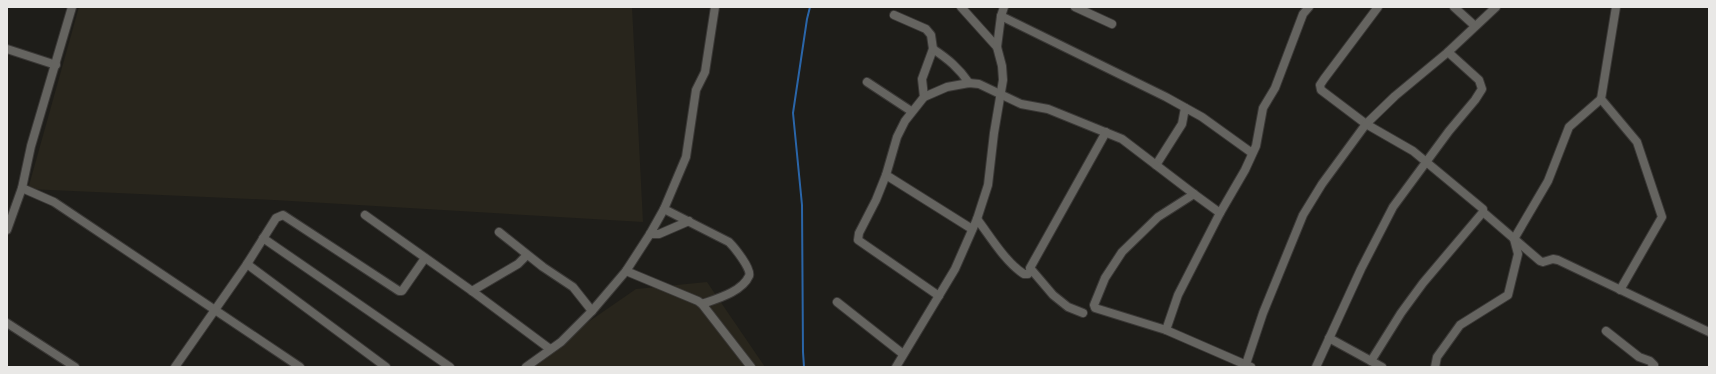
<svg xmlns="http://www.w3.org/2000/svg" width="1716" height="374" viewBox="0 0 1716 374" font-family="'Alegreya Sans',sans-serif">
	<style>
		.built { fill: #28251c }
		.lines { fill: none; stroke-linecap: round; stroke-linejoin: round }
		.stream { stroke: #2a65a8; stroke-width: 2 }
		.minor-casing { stroke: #3a3836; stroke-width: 10 }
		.minor { stroke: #656460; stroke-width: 8 }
	</style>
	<rect width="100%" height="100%" fill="#1e1d19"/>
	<g class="built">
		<polygon points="79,7 632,7 643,222 274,200 28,189"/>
		<polygon points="707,282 765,367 523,367 636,289"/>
	</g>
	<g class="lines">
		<polyline class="stream" points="804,367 803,352 802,205 793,113 807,19 810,7"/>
		<g class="minor-casing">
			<g id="minor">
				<polyline points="961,7 997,47"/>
				<polyline points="1075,7 1112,24"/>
				<polyline points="1454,7 1475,26"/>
				<polyline points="1616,7 1601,99 1637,142 1662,217 1620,290"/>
				<polyline points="894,15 926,29 931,35 933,49 922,79 924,97"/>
				<polyline points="1001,16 1166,97 1202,117 1252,153"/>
				<polyline points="7,49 56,65"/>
				<path d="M933 49C948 59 959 68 969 83"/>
				<polyline points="867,82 911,111"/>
				<polyline points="1156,165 1182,124 1185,108"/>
				<polyline points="886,175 876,200 859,233 858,240 939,296"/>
				<polyline points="22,188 54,202 300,367"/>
				<polyline points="1194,194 1158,217 1122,252 1105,278 1094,305 1095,308 1166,330 1251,367"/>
				<path d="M664 209 729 242C734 247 752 269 749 276 742 292 716 299 702 304"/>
				<polyline points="1483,212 1540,261 1543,262 1553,259 1558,260 1709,332"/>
				<polyline points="365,215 472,291 550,349"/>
				<path d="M977 219C990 236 1006 263 1024 274H1028L1031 270"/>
				<polyline points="972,229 886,175 897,137 905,121 924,97 947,87 969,83 979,84 1021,104 1048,109 1122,139 1194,194 1220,213"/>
				<polyline points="7,230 22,188 31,146 72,7"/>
				<polyline points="499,232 543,267 573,287 592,311 561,342 526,367"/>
				<polyline points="650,234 659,234 689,221"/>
				<polyline points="263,238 450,367"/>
				<polyline points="247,264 386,367"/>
				<polyline points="626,271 698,301 702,304 751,367"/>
				<polyline points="472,291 518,264 527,255"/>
				<polyline points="837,302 903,354"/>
				<polyline points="592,311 626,271 650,234 664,209 686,157 696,90 705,72 715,7"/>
				<polyline points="1083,313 1068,307 1053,295 1030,268 1106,132"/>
				<polyline points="7,323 75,367"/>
				<polyline points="1166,330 1178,295 1220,213 1245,170 1256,146 1263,108 1275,88 1303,14 1309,7"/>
				<polyline points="1606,331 1639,357 1650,361 1654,365 1652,367"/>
				<polyline points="1329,338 1382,367"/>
				<polyline points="1371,361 1401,313 1423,283 1483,212 1483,209 1413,151 1366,124 1321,90 1320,85 1324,79 1378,7"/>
				<polyline points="175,367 247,264 276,218 283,215 399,291 402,291 425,258"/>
				<polyline points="896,367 955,269 977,219 988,185 994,133 1003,80 1002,66 997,47 1001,16 1004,7"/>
				<polyline points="1245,367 1263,313 1303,215 1322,184 1366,124 1395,96 1448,52 1496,7"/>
				<polyline points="1316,367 1361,269 1393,207 1449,131 1475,100 1482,89 1479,80 1448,52"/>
				<polyline points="1435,367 1437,357 1460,325 1508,295 1518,254 1514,239 1548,181 1569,127 1601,99"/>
			</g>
		</g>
		<use href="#minor" class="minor"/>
	</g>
	<rect width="1716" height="374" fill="none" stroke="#e9e8e6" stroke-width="16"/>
</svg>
